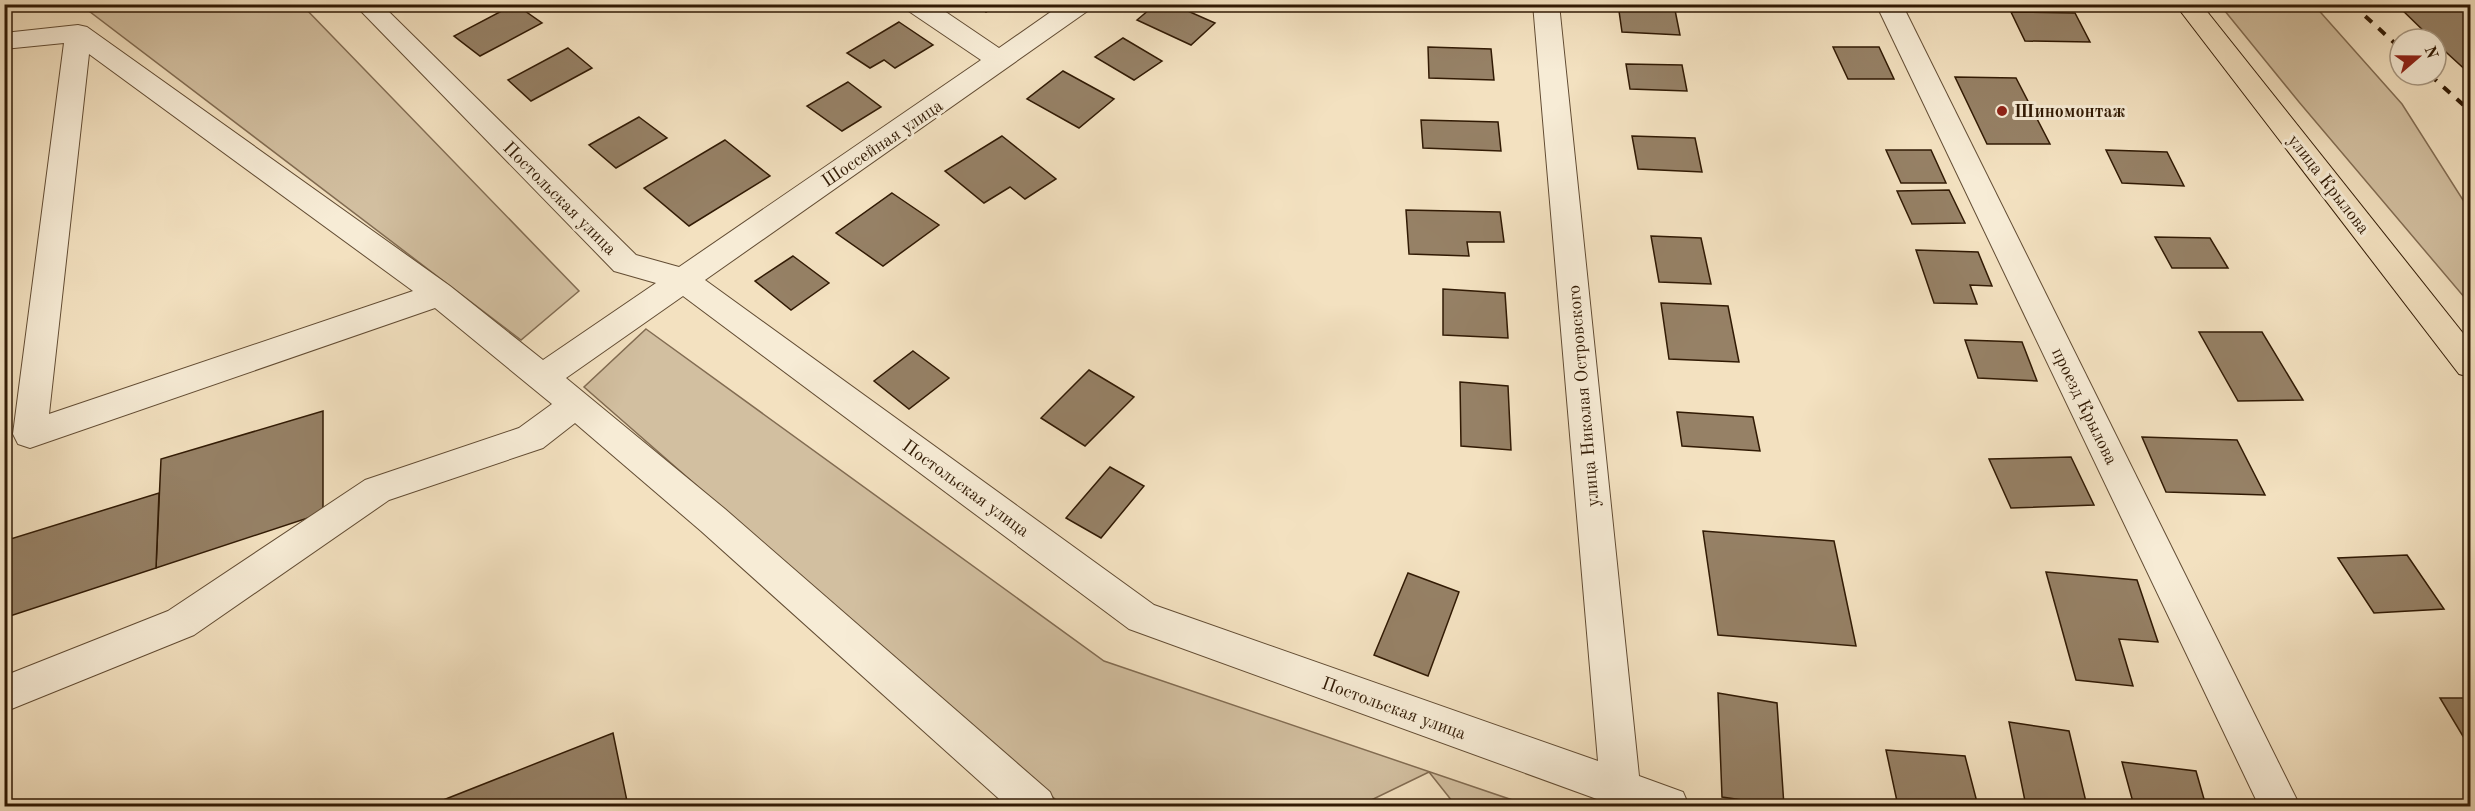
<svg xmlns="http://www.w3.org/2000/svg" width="2475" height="811" viewBox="0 0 2475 811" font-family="'Old Standard TT',serif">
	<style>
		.green { fill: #d2bfa0; stroke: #826c52; stroke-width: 1.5 }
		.building { fill: #968166; stroke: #311a04; stroke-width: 1.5 }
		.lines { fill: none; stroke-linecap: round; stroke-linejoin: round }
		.minor-casing { stroke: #624c33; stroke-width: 2 }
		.major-casing { stroke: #311a04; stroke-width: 2 }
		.minor { fill: #f7ecd6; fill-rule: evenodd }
		.major { fill: #f3e1c0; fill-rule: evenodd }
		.rail { stroke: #311a04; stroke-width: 4; stroke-dasharray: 9 9; stroke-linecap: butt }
		.poi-dot { fill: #8f2418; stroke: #f7ecd6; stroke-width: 2 }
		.labels { text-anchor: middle; stroke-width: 6; stroke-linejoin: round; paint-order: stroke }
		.poi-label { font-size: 18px; font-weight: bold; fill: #311a04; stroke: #f7ecd6; text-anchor: start }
		.street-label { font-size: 18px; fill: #311a04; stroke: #f7ecd6 }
	</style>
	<rect width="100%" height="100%" fill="#f3e1c0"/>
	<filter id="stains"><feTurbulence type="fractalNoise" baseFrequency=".00333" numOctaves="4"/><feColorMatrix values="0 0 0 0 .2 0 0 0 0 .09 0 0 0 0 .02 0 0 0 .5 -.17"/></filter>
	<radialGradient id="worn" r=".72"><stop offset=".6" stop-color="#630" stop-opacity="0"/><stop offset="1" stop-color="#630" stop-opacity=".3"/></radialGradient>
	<g class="green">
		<polygon points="81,5 302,5 579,291 521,340"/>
		<polygon points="2220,5 2314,5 2402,104 2470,211 2470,304 2299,102"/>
		<polygon points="646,329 1104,661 1530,806 1456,806 1429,772 1359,806 1063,806 584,387"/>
	</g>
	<g class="building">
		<polygon points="515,4 542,23 480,56 454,36"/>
		<polygon points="975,4 999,4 986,12"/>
		<polygon points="1156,4 1172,4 1215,23 1191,45 1137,20"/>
		<polygon points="1618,4 1674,5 1680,35 1622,32"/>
		<polygon points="1812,4 1859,4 1861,10 1814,10"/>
		<polygon points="2396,4 2470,4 2470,74 2436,43 2436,39 2432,39"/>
		<polygon points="2011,12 2075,13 2090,42 2025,41"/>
		<polygon points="899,22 933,45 895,68 884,60 870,68 847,53"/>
		<polygon points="1123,38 1162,61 1134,80 1095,57"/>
		<polygon points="1428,47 1491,49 1494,80 1429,78"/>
		<polygon points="1833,47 1879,47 1894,79 1848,79"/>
		<polygon points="568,48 592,68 531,101 508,80"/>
		<polygon points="1626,64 1682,65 1687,91 1630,89"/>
		<polygon points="1063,71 1114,99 1079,128 1027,99"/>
		<polygon points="1955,77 2016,78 2050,144 1987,144"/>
		<polygon points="848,82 881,107 842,131 807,106"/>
		<polygon points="639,117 667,138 616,168 589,145"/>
		<polygon points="1421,120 1498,122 1501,151 1423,148"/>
		<polygon points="1002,136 1056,179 1025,199 1010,187 984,203 945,171"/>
		<polygon points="1632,136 1695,138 1702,172 1638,169"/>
		<polygon points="725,140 770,176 689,226 644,188"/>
		<polygon points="1886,150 1931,150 1946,183 1901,183"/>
		<polygon points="2106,150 2167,152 2184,186 2122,183"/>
		<polygon points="1949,190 1965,223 1912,224 1897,191"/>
		<polygon points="892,193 939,225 883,266 836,233"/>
		<polygon points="1406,210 1500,212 1504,242 1467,242 1469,256 1409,254"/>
		<polygon points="1651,236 1701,238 1711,284 1659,282"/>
		<polygon points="2155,237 2210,238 2228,268 2172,268"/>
		<polygon points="1916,250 1978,252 1992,286 1970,285 1977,304 1934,303"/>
		<polygon points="793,256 829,283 791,310 755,281"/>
		<polygon points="1443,289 1505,293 1508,338 1443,335"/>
		<polygon points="1661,303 1728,306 1739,362 1669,359"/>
		<polygon points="2199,332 2262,332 2303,400 2238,401"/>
		<polygon points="1965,340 2022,342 2037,381 1978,378"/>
		<polygon points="913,351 949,378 909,409 874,381"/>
		<polygon points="1089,370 1134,397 1085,446 1041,418"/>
		<polygon points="1460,382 1508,386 1511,450 1461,446"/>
		<polygon points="323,411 323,513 156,568 161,459"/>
		<polygon points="1677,412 1753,417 1760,451 1682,446"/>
		<polygon points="2142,437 2237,440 2265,495 2166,492"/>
		<polygon points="2071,457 2094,505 2011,508 1989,459"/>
		<polygon points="1110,467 1144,486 1101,538 1066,518"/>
		<polygon points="159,493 156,568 4,618 4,541"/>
		<polygon points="1703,531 1834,541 1856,646 1718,635"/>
		<polygon points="2407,555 2444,609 2374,613 2338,558"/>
		<polygon points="2046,572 2137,580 2158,642 2119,639 2133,686 2076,680"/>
		<polygon points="1408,573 1459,592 1428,676 1374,655"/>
		<polygon points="1718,693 1777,703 1784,806 1722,797"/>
		<polygon points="2440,698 2470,698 2470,738 2464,738"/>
		<polygon points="2009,722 2069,731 2087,806 2026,806"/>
		<polygon points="613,733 628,806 428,806"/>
		<polygon points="1886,750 1965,756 1978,806 1898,806"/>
		<polygon points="2122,762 2196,771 2206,806 2134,806"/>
	</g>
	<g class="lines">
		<g class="minor-casing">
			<g id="minor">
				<path d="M354 4H381L636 255 679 267 981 60 907 10 904 4H934L999 48 1062 4H1092L1089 10 705 280 1154 605 1598 761 1533 4H1559L1639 776 1683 792 1689 806H1616L1129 629 683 296 566 378 725 509 1050 792 1056 806H1007L701 531 575 423 543 448 389 500 194 635 4 712V676L168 611 365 480 519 428 552 404 435 308 30 448 18 444 13 434 64 43 4 49V33L78 25 87 27 450 286 543 360 656 283 614 271ZM89 54 413 291 49 414Z"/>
				<polygon points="1876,4 1902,4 2300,806 2259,806"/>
			</g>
		</g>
		<g class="major-casing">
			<polygon id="major" points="2175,4 2201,4 2470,342 2470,377 2459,374"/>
		</g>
		<use href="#minor" class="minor"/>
		<use href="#major" class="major"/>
		<g class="rail">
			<polyline points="2352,4 2400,48"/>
			<polyline points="2430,75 2470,111"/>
		</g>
	</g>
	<circle class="poi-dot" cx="2002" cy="111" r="6"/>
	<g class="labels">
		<g class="poi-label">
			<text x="2014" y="117">Шиномонтаж</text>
		</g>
		<g class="street-label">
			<text transform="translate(882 143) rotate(-34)" y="6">Шоссейная улица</text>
			<text transform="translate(2329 184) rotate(52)" y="6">улица Крылова</text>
			<text transform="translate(560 198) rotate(45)" y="6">Постольская улица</text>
			<text transform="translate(1583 396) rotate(-95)" y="6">улица Николая Островского</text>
			<text transform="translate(2085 406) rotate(64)" y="6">проезд Крылова</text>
			<text transform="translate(966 488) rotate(36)" y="6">Постольская улица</text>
			<text transform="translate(1394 708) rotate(20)" y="6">Постольская улица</text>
		</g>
	</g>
	<rect width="2475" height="811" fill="none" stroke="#f3e1c0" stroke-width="24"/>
	<rect x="6" y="6" width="2463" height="799" fill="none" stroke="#311a04" stroke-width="3"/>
	<rect x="12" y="12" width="2451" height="787" fill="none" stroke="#311a04" stroke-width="1.5"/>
	<g transform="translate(2418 57) rotate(70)"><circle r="28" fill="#f7ecd6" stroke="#a89882" stroke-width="1.5"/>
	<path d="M0-4.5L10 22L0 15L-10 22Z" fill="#8f2418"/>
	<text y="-9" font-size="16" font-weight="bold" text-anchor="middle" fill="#311a04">N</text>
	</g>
	<rect width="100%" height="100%" filter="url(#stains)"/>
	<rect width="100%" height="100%" fill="url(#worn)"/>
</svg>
